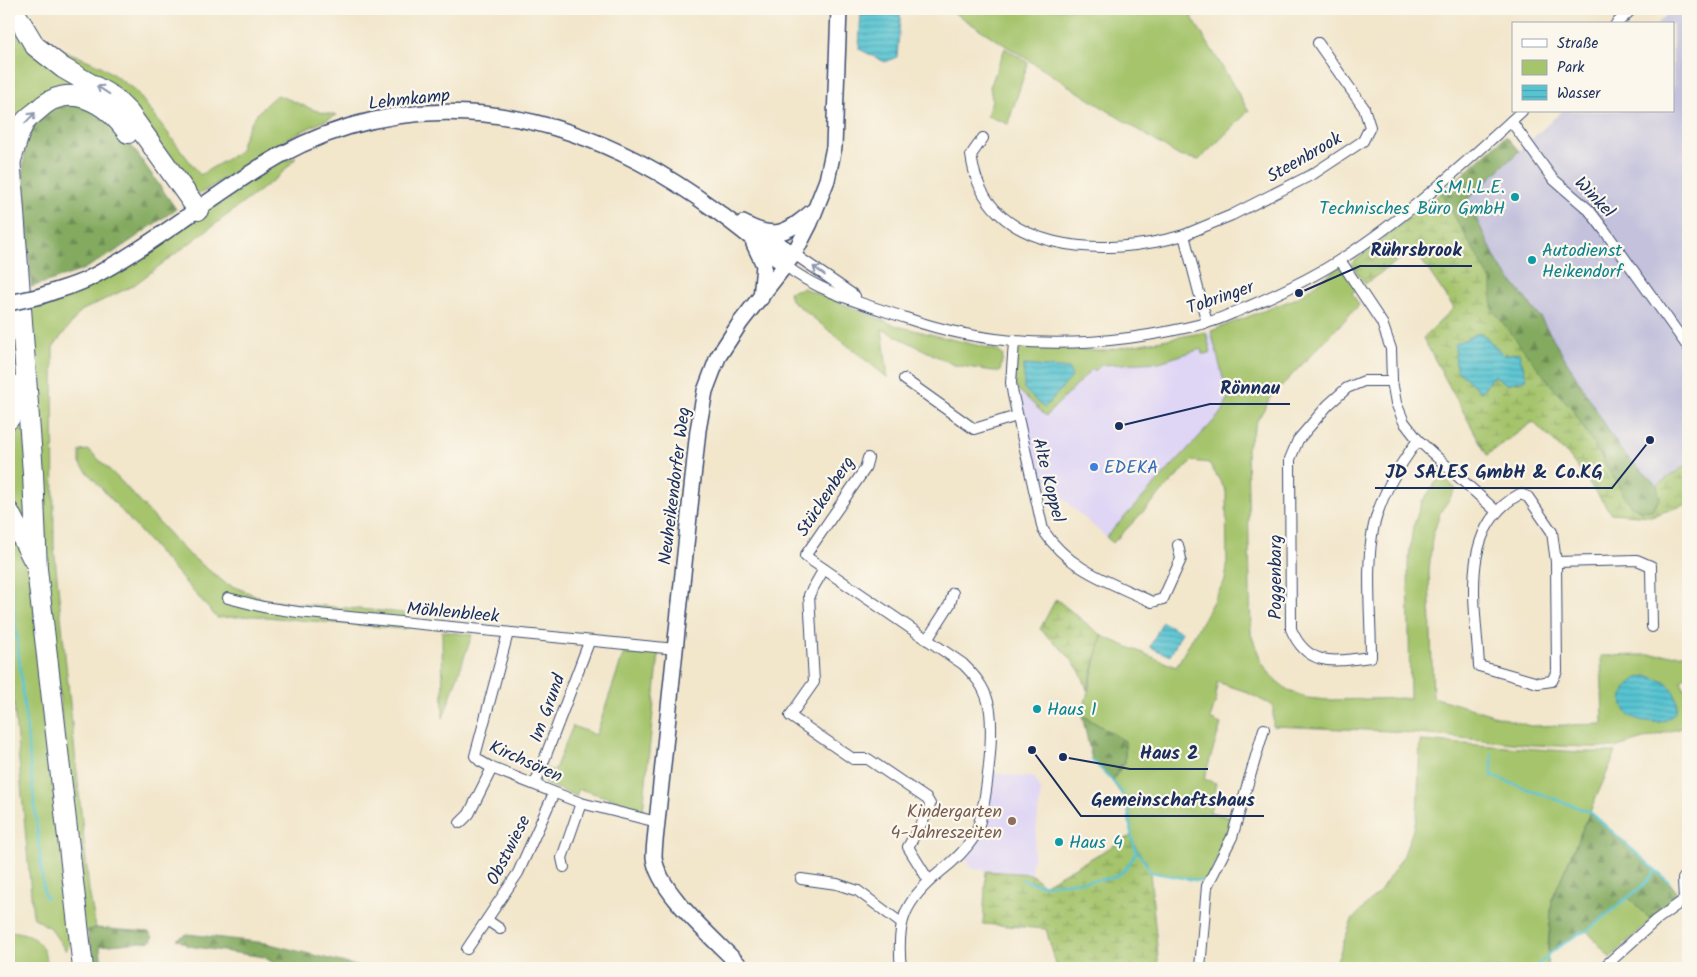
<svg xmlns="http://www.w3.org/2000/svg" width="1697" height="977" viewBox="0 0 1697 977" font-family="Kalam,sans-serif">
	<style>
		.built { fill: #dfd5f5 }
		.industrial { fill: #c3c1db }
		.green { fill: #a5c46c; stroke: #607a65 }
		.forest { fill: url(#forest-firs); stroke: #506c5f }
		.wetland { fill: url(#wetland-marsh); stroke: #607a65; fill-rule: evenodd }
		.water { fill: url(#water-rules); stroke: #3a7a98 }
		.lines { fill: none; stroke-linecap: round; stroke-linejoin: round }
		.stream { stroke: #58c4d1; stroke-width: 2.5 }
		.street-casing { stroke: #3b4a6e; stroke-width: 12 }
		.secondary-casing { stroke: #3b4a6e; stroke-width: 18 }
		.highway-casing { stroke: #3b4a6e; stroke-width: 22 }
		.street { stroke: #fff; stroke-width: 10 }
		.secondary { stroke: #fff; stroke-width: 15 }
		.highway { stroke: #fff; stroke-width: 20 }
		.secondary-bridge-casing { stroke: #3b4a6e; stroke-width: 18; stroke-linecap: butt }
		.secondary-bridge { stroke: #fff; stroke-width: 15 }
		.oneway { stroke: #8d97ae }
		.culture-dot { fill: #0f9aa8; stroke: #fbf7ec; stroke-width: 2 }
		.shop-dot { fill: #3f7fe0; stroke: #fbf7ec; stroke-width: 2 }
		.education-dot { fill: #8d6e63; stroke: #fbf7ec; stroke-width: 2 }
		.labels { text-anchor: middle; stroke-width: 4.5; stroke-linejoin: round; paint-order: stroke }
		.street-label { font-size: 18px; fill: #1b2f5e; stroke: #fbf7ec }
		.culture-label { font-size: 18px; fill: #0d838f; stroke: #fbf7ec; text-anchor: start }
		.shop-label { font-size: 18px; fill: #366cbe; stroke: #fbf7ec; text-anchor: start }
		.education-label { font-size: 18px; fill: #785e54; stroke: #fbf7ec; text-anchor: end }
		.leader { fill: none; stroke: #1b2f5e; stroke-width: 2 }
		.callout-dot { fill: #1b2f5e; stroke: #fbf7ec; stroke-width: 2 }
		.callout-label { font-size: 19px; text-anchor: middle; font-weight: bold; fill: #1b2f5e; stroke: #fbf7ec; stroke-width: 4.5; stroke-linejoin: round; paint-order: stroke }
	</style>
	<defs>
		<pattern id="forest-firs" width="22" height="20" patternUnits="userSpaceOnUse" patternTransform="scale(1.25)"><rect width="22" height="20" fill="#84aa60"/><path d="M5 1l3.5 6h-7zM16 11l3.5 6h-7z" fill="#6b8b52"/></pattern>
		<pattern id="wetland-marsh" width="20" height="14" patternUnits="userSpaceOnUse" patternTransform="scale(1.25)"><rect width="20" height="14" fill="#a5c46c"/><path d="M1 5h8M5 5V1M11 12h8M15 12V8" fill="none" stroke="#86a05c"/></pattern>
		<pattern id="water-rules" width="6" height="5" patternUnits="userSpaceOnUse" patternTransform="scale(1.25)"><rect width="6" height="5" fill="#58c4d1"/><path d="M0 2.5h6" fill="none" stroke="#48a0ad"/></pattern>
	</defs>
	<rect width="100%" height="100%" fill="#fbf7ec"/>
	<filter id="ink" filterUnits="userSpaceOnUse"><feTurbulence type="fractalNoise" baseFrequency=".02" numOctaves="2"/><feDisplacementMap in="SourceGraphic" scale="10" xChannelSelector="R" yChannelSelector="G"/><feConvolveMatrix kernelMatrix="1 2 1 2 8 2 1 2 1" color-interpolation-filters="sRGB"/></filter>
	<filter id="wash" filterUnits="userSpaceOnUse"><feTurbulence type="fractalNoise" baseFrequency=".0096" numOctaves="4" result="noise"/><feDisplacementMap in="SourceGraphic" scale="20" xChannelSelector="R" yChannelSelector="G"/><feGaussianBlur stdDeviation="1.12" result="paint"/><feColorMatrix in="noise" values="0 0 0 0 0 0 0 0 0 0 0 0 0 0 0 0 0 1.4 0 .05"/><feComposite in="paint" operator="in"/></filter>
	<g filter="url(#wash)">
		<rect width="100%" height="100%" fill="#f2e6cb"/>
		<g class="built">
			<polygon points="1211,331 1228,397 1223,412 1106,537 1034,473 1025,438 1019,391 1046,416 1092,369 1101,365 1159,362 1201,349 1203,354 1211,353 1206,332"/>
			<polygon points="993,773 1035,778 1041,791 1031,874 972,869 966,857 985,827"/>
		</g>
		<polygon class="industrial" points="1673,9 1688,9 1688,464 1657,485 1621,452 1540,317 1499,265 1466,200 1562,111 1673,111 1673,24 1657,24"/>
		<g class="green">
			<polygon points="948,9 1187,9 1249,111 1199,160 1179,156"/>
			<polygon points="9,18 67,75 133,133 15,140 9,74"/>
			<path d="M36 30 61 49 101 66 135 90 200 175 239 152C247 125 255 112 277 95 299 102 313 113 337 115L294 135 195 197 143 126 40 47Z"/>
			<polygon points="1005,48 1028,63 1008,124 987,116 992,100 990,87"/>
			<polygon points="296,158 279,176 134,285 81,311 53,347 54,547 89,890 96,928 83,933 40,499 31,306 42,303 285,160"/>
			<polygon points="1342,265 1357,289 1352,293 1359,305 1271,397 1257,421 1247,448 1251,634 1262,663 1273,678 1288,690 1307,698 1328,700 1410,698 1408,564 1413,527 1422,502 1441,475 1456,489 1440,513 1432,538 1429,572 1433,697 1530,726 1603,724 1601,656 1688,654 1688,674 1681,681 1688,696 1688,729 1681,728 1614,748 1533,745 1389,731 1273,726 1273,706 1244,691 1217,682 1216,701 1210,719 1221,724 1204,779 1216,783 1210,812 1237,818 1206,882 1150,872 1146,861 1136,851 1131,837 1127,803 1112,781 1125,762 1125,741 1082,715 1102,636 1176,667 1225,580 1227,567 1226,491 1209,463 1192,461 1113,543 1106,537 1223,411 1228,397 1211,331 1297,298"/>
			<polygon points="803,288 897,326 996,350 1003,355 1000,372 954,365 882,329 888,378 791,300 789,292"/>
			<polygon points="1206,332 1211,353 1202,354 1201,349 1159,362 1101,365 1095,371 1092,369 1046,416 1011,383 1014,346 1102,351"/>
			<polygon points="23,404 33,545 9,505 9,430"/>
			<polygon points="89,450 119,479 186,552 225,583 269,601 404,613 414,625 403,629 254,616 217,618 80,464 80,451"/>
			<polygon points="9,522 23,544 31,582 72,940 66,951 51,929 33,917 9,650"/>
			<polygon points="442,631 472,635 443,718"/>
			<polygon points="625,649 659,653 643,811 619,808 620,801 579,789 576,796 546,784 542,776 546,768 554,771 573,726 596,735"/>
			<polygon points="1420,741 1580,752 1616,752 1552,899 1547,958 1548,968 1334,968 1352,920 1381,890 1404,855 1417,818"/>
			<polygon points="1628,897 1651,920 1610,958 1587,931"/>
			<path d="M9 931C35 933 44 942 48 968H9Z"/>
		</g>
		<g class="forest">
			<polygon points="61,102 86,102 119,128 176,209 113,253 80,271 31,287 23,173 26,135 40,114"/>
			<polygon points="1506,136 1519,151 1467,200 1499,265 1540,317 1621,451 1657,485 1660,499 1652,510 1641,511 1630,505 1571,407 1559,395 1491,309 1492,282 1441,193"/>
			<polygon points="9,311 16,375 9,411"/>
			<polygon points="1082,715 1125,741 1125,762 1112,781 1092,760"/>
			<polygon points="1590,812 1669,882 1681,897 1651,920 1628,897 1587,931 1578,934 1548,954 1552,899"/>
			<polygon points="96,928 149,932 153,937 151,941 100,946 102,968 88,968 88,930"/>
			<polygon points="187,934 266,943 365,968 281,968 264,957 188,946 177,939"/>
		</g>
		<g class="wetland">
			<path d="M1441 193 1492 282V309L1559 395 1571 407 1630 505 1641 511 1652 510 1660 499 1657 485 1688 464V504L1651 516 1611 513 1568 455 1533 422 1487 455 1423 338 1454 308 1414 249 1365 284 1351 264ZM1480 332 1504 355 1507 384 1494 375 1481 391 1456 369Z"/>
			<path d="M1056 599 1102 636 1087 690C1080 662 1060 648 1040 629Z"/>
			<path d="M1131 836C1136 850 1145 859 1150 872L1159 968H1057L1046 929 983 924 986 871 1031 874 1043 885Z"/>
		</g>
		<g class="water">
			<polygon points="861,9 901,9 897,57 885,62 859,49"/>
			<polygon points="1480,332 1504,355 1519,353 1527,379 1507,384 1494,375 1481,392 1456,369 1455,344"/>
			<polygon points="1024,365 1069,369 1072,377 1044,408 1024,389"/>
			<polygon points="1162,622 1182,632 1170,656 1150,647"/>
			<path d="M1649 676C1655 679 1662 680 1667 684 1680 696 1682 714 1663 721 1659 723 1653 722 1648 721 1611 720 1617 677 1649 676Z"/>
		</g>
		<g class="lines">
			<g class="stream">
				<polyline points="9,563 44,894 47,898"/>
				<polyline points="1492,754 1492,776 1590,812 1669,882"/>
				<path d="M1092 760C1104 772 1121 787 1127 803 1132 818 1128 835 1136 850 1141 859 1146 860 1150 872L1206 882"/>
				<path d="M1023 880C1047 888 1049 884 1072 882 1103 879 1122 885 1136 851"/>
				<polyline points="1532,968 1547,958 1548,954 1578,934 1587,931 1646,883 1655,871"/>
			</g>
		</g>
	</g>
	<g filter="url(#ink)">
		<g class="lines">
			<g class="street-casing">
				<g id="street">
					<polyline points="1616,24 1632,9"/>
					<polyline points="1511,121 1552,178 1589,210 1605,231 1688,347"/>
					<path d="M983 138 971 155C984 256 1107 258 1184 235L1207 323"/>
					<polyline points="1184,235 1232,215 1313,174 1363,141 1370,127 1364,108 1318,43"/>
					<polyline points="794,254 855,296"/>
					<polyline points="1340,260 1382,323 1391,349 1392,381 1396,403 1404,422 1418,440 1496,511"/>
					<path d="M786 266C820 293 865 304 906 318 1003 352 1107 348 1206 323 1219 320 1232 313 1245 308 1278 294 1310 279 1340 260 1403 220 1467 162 1522 111"/>
					<path d="M1014 342 1011 383 1013 395 1043 530C1070 571 1110 582 1152 602L1163 599 1181 559 1178 545"/>
					<polyline points="904,379 974,429 1017,416"/>
					<path d="M1392 381H1364L1347 388 1328 405 1298 440 1290 459 1291 629C1308 669 1336 661 1371 657 1371 617 1365 563 1374 525 1382 493 1399 466 1418 440"/>
					<path d="M868 458 865 469 805 556 963 664C974 675 984 686 988 702 996 725 986 815 974 837 965 851 953 862 940 872 904 901 896 923 901 968"/>
					<path d="M1520 494 1528 497 1552 532 1556 562 1557 671 1552 681 1538 683 1479 666C1476 607 1457 528 1520 494Z"/>
					<polyline points="1556,562 1637,560 1651,566 1652,627"/>
					<polyline points="824,569 809,595 814,682 790,716 853,759 868,759 927,799 930,804 929,810 908,847 929,881"/>
					<polyline points="228,598 263,607 298,612 676,649"/>
					<polyline points="508,633 475,756 480,761 492,768 581,803 657,822"/>
					<polyline points="927,640 950,604 953,593"/>
					<polyline points="535,784 589,642"/>
					<polyline points="460,823 469,814 492,768"/>
					<polyline points="564,867 562,858 581,803"/>
					<polyline points="801,879 837,884 858,891 901,923"/>
					<polyline points="1684,900 1683,879 1688,873"/>
					<polyline points="487,920 500,929"/>
					<polyline points="467,949 518,873 554,793"/>
					<polyline points="1200,968 1207,886 1232,837 1264,729"/>
					<polyline points="1603,968 1656,920 1688,897"/>
				</g>
			</g>
			<g class="secondary-casing">
				<g id="secondary">
					<path d="M743 223C775 241 787 233 813 211"/>
					<polyline points="761,234 794,254"/>
					<polyline points="754,244 764,265 761,298"/>
					<path d="M41 296C57 290 74 286 88 279 148 248 200 205 257 169 378 92 514 97 639 162 693 190 740 228 786 266"/>
					<path d="M742 968C718 942 657 892 654 857 654 845 656 833 657 822L698 430 705 391 718 357 740 323 794 254 810 223 827 180 834 147 839 9"/>
				</g>
			</g>
			<g class="highway-casing">
				<g id="highway">
					<polyline points="13,9 35,46 63,68 113,97 129,113 198,210"/>
					<polyline points="9,143 33,473 37,569 83,968"/>
					<path d="M11 160C15 148 18 134 24 123 27 118 34 114 38 110 69 80 106 102 128 133"/>
					<polyline points="9,419 19,400 21,384"/>
					<polyline points="9,512 33,559"/>
				</g>
			</g>
			<use href="#street" class="street"/>
			<use href="#secondary" class="secondary"/>
			<use href="#highway" class="highway"/>
			<g class="secondary-bridge-casing">
				<polyline id="secondary-bridge" points="9,303 41,296"/>
			</g>
			<use href="#secondary-bridge" class="secondary-bridge"/>
		</g>
		<defs><path id="oneway-shaft" d="M-6 0H5M1.5-3L5.5 0L1.5 3" fill="none" stroke-width="1.6" stroke-linecap="round" stroke-linejoin="round" transform="scale(1.25)"/></defs>
		<g class="oneway">
			<use href="#oneway-shaft" transform="translate(103 90) rotate(-147)"/>
			<use href="#oneway-shaft" transform="translate(30 118) rotate(-46)"/>
			<use href="#oneway-shaft" transform="translate(819 271) rotate(-143)"/>
		</g>
	</g>
	<g class="culture-dot">
		<circle cx="1515" cy="197" r="5"/>
		<circle cx="1532" cy="260" r="5"/>
		<circle cx="1037" cy="709" r="5"/>
		<circle cx="1059" cy="842" r="5"/>
	</g>
	<circle class="shop-dot" cx="1094" cy="467" r="5"/>
	<circle class="education-dot" cx="1012" cy="821" r="5"/>
	<g class="labels">
		<g class="street-label">
			<text transform="translate(409 99) rotate(-6)" y="6">Lehmkamp</text>
			<text transform="translate(1304 157) rotate(-30)" y="6">Steenbrook</text>
			<text transform="translate(1595 197) rotate(46)" y="6">Winkel</text>
			<text transform="translate(1220 297) rotate(-19)" y="6">Tobringer</text>
			<text transform="translate(1049 480) rotate(76)" y="6">Alte Koppel</text>
			<text transform="translate(674 486) rotate(-83)" y="6">Neuheikendorfer Weg</text>
			<text transform="translate(825 496) rotate(-57)" y="6">Stückenberg</text>
			<text transform="translate(1275 577) rotate(-90)" y="6">Poggenbarg</text>
			<text transform="translate(453 612) rotate(5)" y="6">Möhlenbleek</text>
			<text transform="translate(547 708) rotate(-70)" y="6">Im Grund</text>
			<text transform="translate(526 761) rotate(24)" y="6">Kirchsören</text>
			<text transform="translate(508 850) rotate(-63)" y="6">Obstwiese</text>
		</g>
		<g class="culture-label">
			<text x="1505" y="193" text-anchor="end">S.M.I.L.E.<tspan x="1505" dy="21">Technisches Büro GmbH</tspan></text>
			<text x="1542" y="256">Autodienst<tspan x="1542" dy="21">Heikendorf</tspan></text>
			<text x="1047" y="715">Haus 1</text>
			<text x="1069" y="848">Haus 4</text>
		</g>
		<g class="shop-label">
			<text x="1104" y="473">EDEKA</text>
		</g>
		<g class="education-label">
			<text x="1002" y="817">Kindergarten<tspan x="1002" dy="21">4-Jahreszeiten</tspan></text>
		</g>
	</g>
	<path class="leader" d="M1299 293L1360 266H1472M1119 426L1210 404H1290M1650 440L1612 488H1375M1063 757L1130 769H1208M1032 750L1081 816H1264"/>
	<g class="callout-dot">
		<circle cx="1299" cy="293" r="5"/>
		<circle cx="1119" cy="426" r="5"/>
		<circle cx="1650" cy="440" r="5"/>
		<circle cx="1063" cy="757" r="5"/>
		<circle cx="1032" cy="750" r="5"/>
	</g>
	<g class="callout-label">
		<text x="1416" y="256">Rührsbrook</text>
		<text x="1250" y="394">Rönnau</text>
		<text x="1494" y="478">JD SALES GmbH &amp; Co.KG</text>
		<text x="1169" y="759">Haus 2</text>
		<text x="1173" y="806">Gemeinschaftshaus</text>
	</g>
	<rect width="1697" height="977" fill="none" stroke="#fbf7ec" stroke-width="30"/>
	<rect x="1512" y="22" width="162" height="90" fill="#fbf7ec" stroke="#a1a7b3"/>
	<rect x="1522" y="39" width="25" height="8" fill="#ffffff" stroke="#a1a7b3"/>
	<text x="1557" y="48" font-size="15" fill="#1b2f5e">Straße</text>
	<rect x="1522" y="60" width="25" height="15" fill="#a5c46c" stroke="#a1a7b3"/>
	<text x="1557" y="72" font-size="15" fill="#1b2f5e">Park</text>
	<rect x="1522" y="85" width="25" height="15" fill="url(#water-rules)" stroke="#a1a7b3"/>
	<text x="1557" y="98" font-size="15" fill="#1b2f5e">Wasser</text>
</svg>
